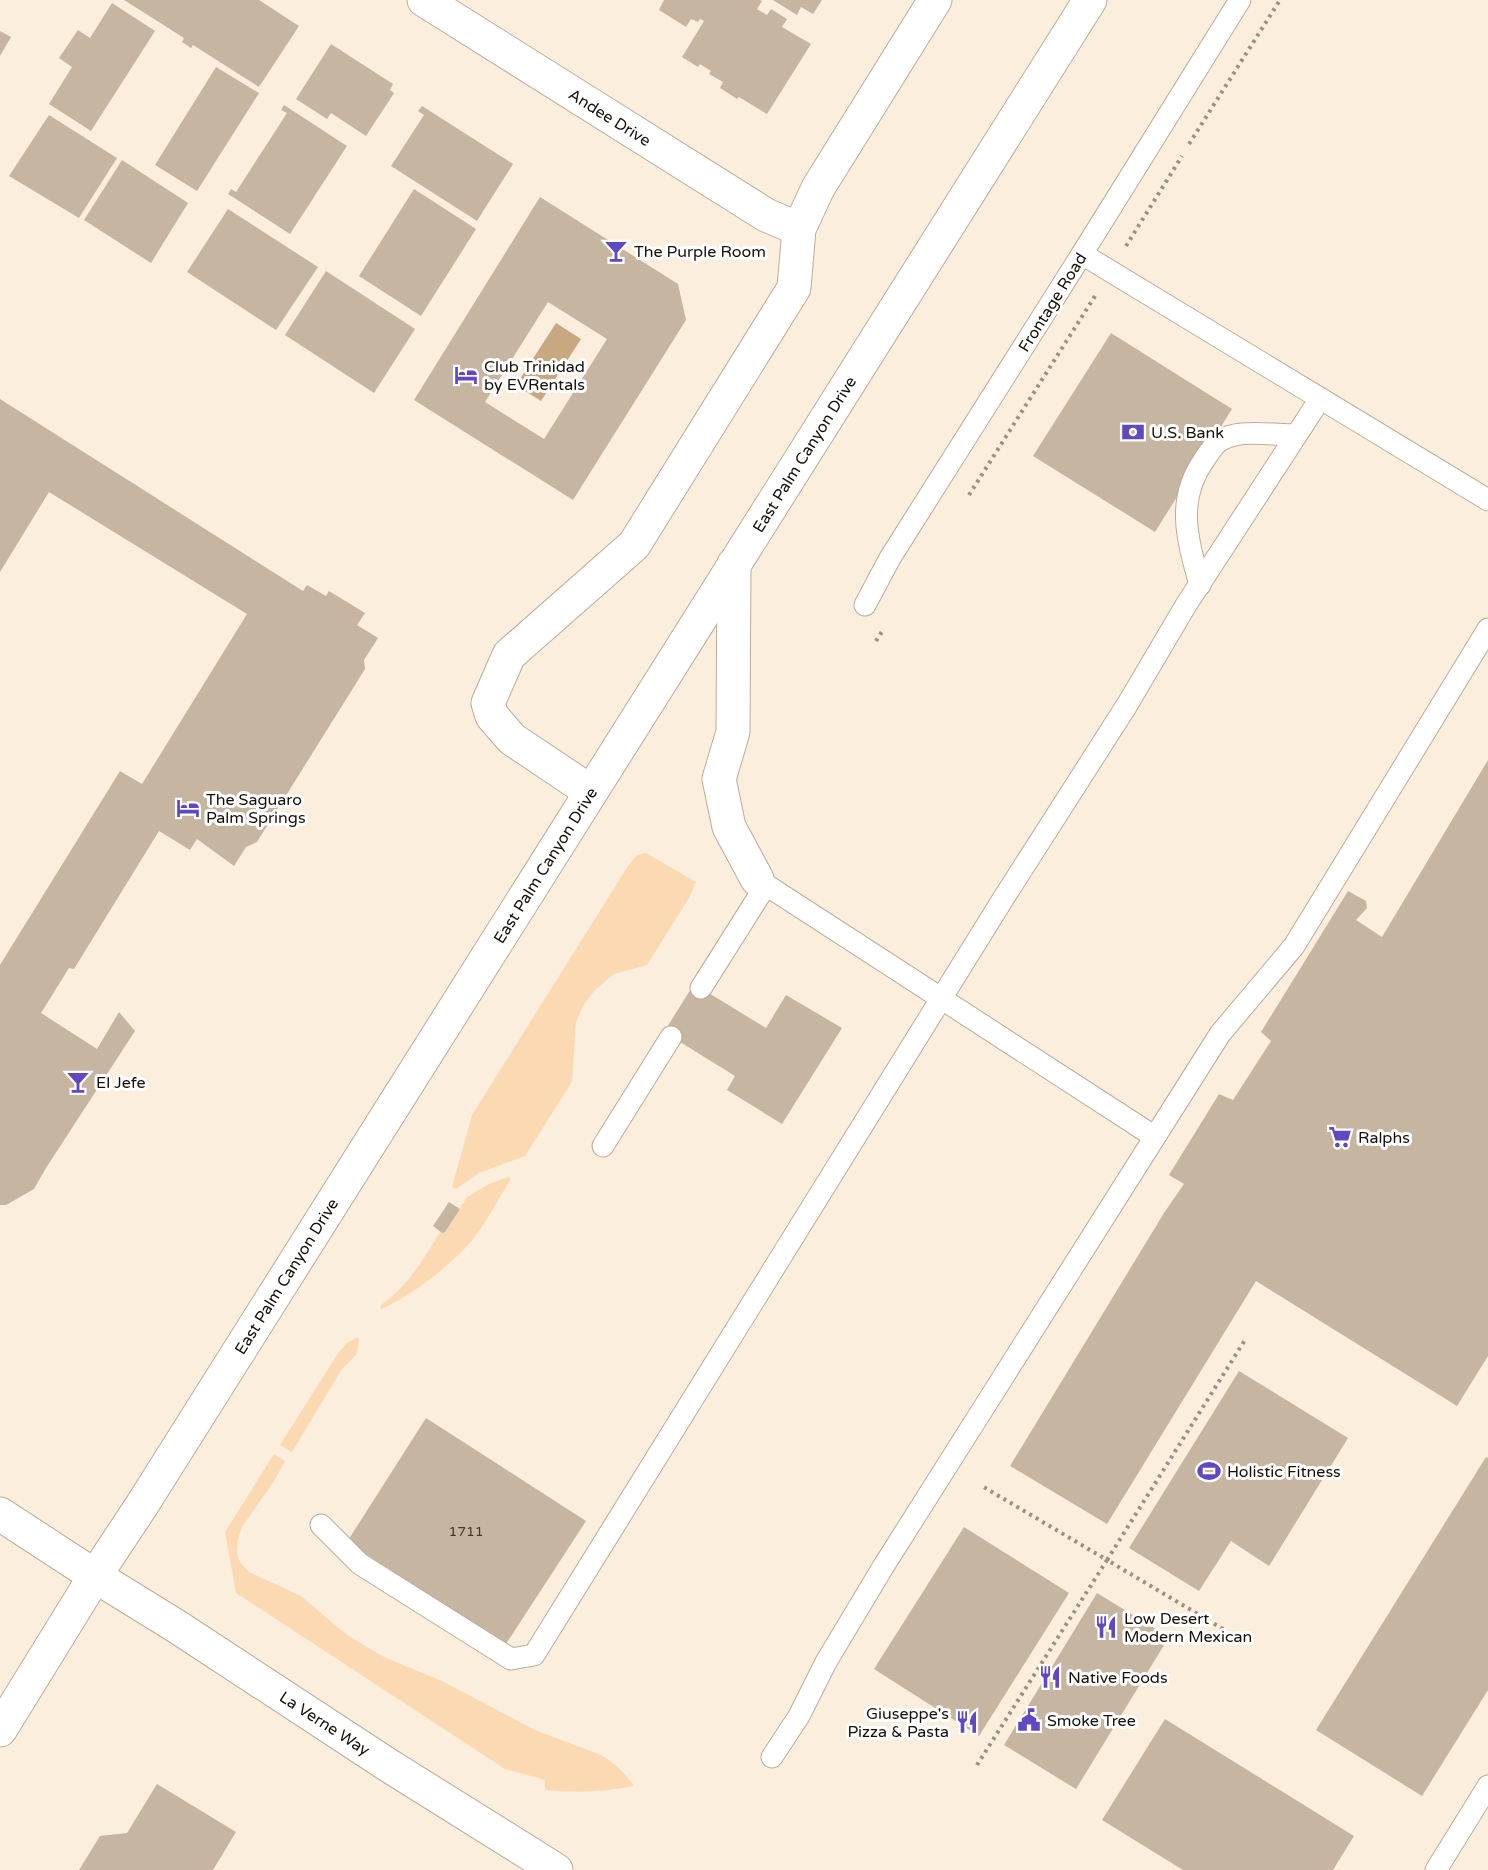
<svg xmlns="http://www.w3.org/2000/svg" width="1488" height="1870" viewBox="0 0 1488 1870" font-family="'Varela Round',sans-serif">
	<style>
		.green { fill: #fbdab3 }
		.water { fill: #c8a881 }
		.building { fill: #c6b5a1; fill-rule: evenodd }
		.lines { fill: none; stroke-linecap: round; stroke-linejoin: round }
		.service-casing { stroke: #bdac98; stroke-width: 23 }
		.minor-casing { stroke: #bdac98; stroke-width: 35 }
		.tertiary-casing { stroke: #bdac98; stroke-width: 35 }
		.secondary-casing { stroke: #bdac98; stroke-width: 35 }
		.primary-casing { stroke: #bdac98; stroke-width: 35 }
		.path { stroke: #9b9083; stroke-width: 4; stroke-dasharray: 3 4.5; stroke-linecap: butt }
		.service { stroke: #fff; stroke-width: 21 }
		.minor { stroke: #fff; stroke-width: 33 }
		.tertiary { stroke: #fff; stroke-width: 33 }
		.secondary { stroke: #fff; stroke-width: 33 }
		.primary { stroke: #fff; stroke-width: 33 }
		.labels { text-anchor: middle; stroke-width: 6; stroke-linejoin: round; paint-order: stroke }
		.number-label { font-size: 14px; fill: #41382e }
		.street-label { font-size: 16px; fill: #150f08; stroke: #fff }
		.poi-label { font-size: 16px; fill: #150f08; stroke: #fff; text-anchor: start }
	</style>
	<rect width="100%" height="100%" fill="#fceedd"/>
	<g class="green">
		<polygon points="646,853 696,882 689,898 647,965 614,974 595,990 584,1004 576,1022 572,1082 525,1156 479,1173 456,1189 452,1187 472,1115 628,866 637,855"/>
		<path d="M508 1177 511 1179C499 1198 488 1220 474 1238 453 1264 412 1295 382 1309L380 1308 381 1305C409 1285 422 1261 440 1232H445L467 1197 489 1184Z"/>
		<polygon points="356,1338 359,1338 357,1354 342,1369 292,1452 280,1445 339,1352 347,1343"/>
		<path d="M274 1454 285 1461 274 1481 242 1527 238 1539 237 1552 240 1562 249 1572 301 1596 347 1635 384 1657 442 1681 535 1730 601 1755C615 1763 625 1773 634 1786 604 1792 575 1793 545 1790V1780L505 1769 236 1593 225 1532Z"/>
	</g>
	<polygon class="water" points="556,323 581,339 541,401 516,385"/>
	<g class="building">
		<polygon points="124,0 259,0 299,26 259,87 193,45 191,48 182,42 184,38"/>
		<polygon points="664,0 760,0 762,1 757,9 767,15 771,9 787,19 782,27 811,44 767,114 739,97 737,99 720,88 723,82 709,74 711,71 700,64 698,67 682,57 704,21 700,19 698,22 691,19 686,27 659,10"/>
		<polygon points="773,0 822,0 813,14 801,7 797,15"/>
		<polygon points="112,3 155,31 91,131 49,104 72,67 59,58 78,30 90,38"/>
		<polygon points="0,31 11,37 0,56"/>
		<polygon points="331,44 393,84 390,90 394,93 366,136 331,113 327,119 296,99"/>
		<polygon points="216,67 259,93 197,191 155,165"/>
		<polygon points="284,105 347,146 290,234 228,194 231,189 236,192 287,113 281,110"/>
		<polygon points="422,106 513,164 477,221 391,166 424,115 418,111"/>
		<polygon points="49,115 117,158 79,218 9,176"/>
		<polygon points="122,160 188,203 151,263 84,220"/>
		<polygon points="414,189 476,229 421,316 359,276"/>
		<path d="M540 197 678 284 686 320 573 500 414 400ZM548 302 607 339 544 439 485 402Z"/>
		<polygon points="228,209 318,267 276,330 187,272"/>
		<polygon points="326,271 415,329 374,393 285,335"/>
		<polygon points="1111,333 1232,409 1155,532 1033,456"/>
		<polygon points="0,399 303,591 307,585 326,596 329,591 365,613 357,625 378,638 364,660 365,669 257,842 246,847 234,866 197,839 190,850 159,831 74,969 69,968 41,1013 97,1049 119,1012 135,1031 46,1168 34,1189 6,1205 0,1205 0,965 120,771 142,784 247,614 49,492 0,572"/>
		<polygon points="1488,760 1488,1356 1457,1406 1256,1281 1107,1524 1010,1466 1164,1213 1184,1184 1169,1175 1219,1094 1233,1100 1271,1041 1261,1032 1348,891 1366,901 1367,908 1356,920 1382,937"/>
		<polygon points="694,984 766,1028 786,995 842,1028 782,1124 727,1090 735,1076 664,1032"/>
		<polygon points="449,1202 460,1209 445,1232 442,1233 433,1226"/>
		<polygon points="1239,1371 1348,1438 1269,1566 1231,1541 1199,1591 1129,1548"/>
		<polygon points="426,1418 586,1521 506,1644 347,1542"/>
		<polygon points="1486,1457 1488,1458 1488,1690 1422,1796 1316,1730"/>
		<polygon points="964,1527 1069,1593 979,1736 874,1669"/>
		<polygon points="1097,1593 1169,1637 1076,1789 1004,1745"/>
		<polygon points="1165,1719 1354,1836 1333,1870 1183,1870 1102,1820"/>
		<polygon points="157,1784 236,1832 213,1870 79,1870 100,1836 127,1833"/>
	</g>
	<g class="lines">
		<g class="service-casing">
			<g id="service">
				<polyline points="1082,254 1488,500"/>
				<path d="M1200 585C1188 541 1175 501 1204 460 1214 445 1217 439 1235 435 1250 431 1279 435 1296 435"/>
				<polyline points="865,605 890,558 1082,254 1240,0"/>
				<polyline points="757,879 1155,1137"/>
				<polyline points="701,988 766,885"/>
				<polyline points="603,1146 671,1037"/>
				<polyline points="321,1525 360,1564 511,1659 534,1655 1003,899 1127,705 1186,605 1320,399"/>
				<polyline points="772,1757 799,1716 826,1662 883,1567 1220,1034 1294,946 1488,629"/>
				<polyline points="1436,1870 1488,1786"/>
			</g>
		</g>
		<g class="minor-casing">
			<g id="minor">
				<polyline points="424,0 766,215 799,229"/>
				<polyline points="591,792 512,739 492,716 488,703 509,655 634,545 794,288 799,229 818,188 935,0"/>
			</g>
		</g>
		<g class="tertiary-casing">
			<polyline id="tertiary" points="95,1576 176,1626 388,1765 556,1870"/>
		</g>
		<g class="secondary-casing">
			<polyline id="secondary" points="0,1514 95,1576"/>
		</g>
		<g class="primary-casing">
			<g id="primary">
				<polyline points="734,564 733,732 719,779 729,827 757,879"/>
				<polyline points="0,1730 95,1576 142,1505 1090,0"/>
			</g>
		</g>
		<g class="path">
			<polyline points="1189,144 1280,0"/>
			<polyline points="1126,246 1182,156"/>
			<polyline points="969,495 1095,296"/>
			<polyline points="876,641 883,630"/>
			<polyline points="1223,1629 1107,1560 1245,1340"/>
			<polyline points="977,1765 1107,1560 982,1486"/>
		</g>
		<use href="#service" class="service"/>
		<use href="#minor" class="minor"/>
		<use href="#tertiary" class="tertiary"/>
		<use href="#secondary" class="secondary"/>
		<use href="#primary" class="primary"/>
	</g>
	<defs>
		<g id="bar-bare" transform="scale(1.8)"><path d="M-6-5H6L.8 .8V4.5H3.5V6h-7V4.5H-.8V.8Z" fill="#6048c1" stroke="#fff" stroke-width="2.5" paint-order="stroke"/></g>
		<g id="hotel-bare" transform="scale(1.8)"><path d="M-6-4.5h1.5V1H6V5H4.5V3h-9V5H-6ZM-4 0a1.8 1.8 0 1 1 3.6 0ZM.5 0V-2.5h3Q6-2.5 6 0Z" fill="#6048c1" stroke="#fff" stroke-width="2.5" paint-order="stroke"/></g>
		<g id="bank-bare" transform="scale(1.8)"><path d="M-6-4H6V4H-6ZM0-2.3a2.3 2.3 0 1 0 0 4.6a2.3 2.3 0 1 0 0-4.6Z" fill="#6048c1" stroke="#fff" stroke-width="2.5" paint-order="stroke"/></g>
		<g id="supermarket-bare" transform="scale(1.8)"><path d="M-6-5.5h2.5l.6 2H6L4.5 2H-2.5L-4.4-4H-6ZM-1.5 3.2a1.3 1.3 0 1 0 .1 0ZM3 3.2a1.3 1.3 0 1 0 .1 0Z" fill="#6048c1" stroke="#fff" stroke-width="2.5" paint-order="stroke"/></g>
		<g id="stadium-bare" transform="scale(1.8)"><path d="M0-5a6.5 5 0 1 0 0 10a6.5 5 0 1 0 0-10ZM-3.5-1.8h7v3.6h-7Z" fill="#6048c1" stroke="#fff" stroke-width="2.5" paint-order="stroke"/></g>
		<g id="restaurant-bare" transform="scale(1.8)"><path d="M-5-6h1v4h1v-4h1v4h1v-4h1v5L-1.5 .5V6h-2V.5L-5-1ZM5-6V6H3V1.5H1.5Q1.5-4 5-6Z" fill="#6048c1" stroke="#fff" stroke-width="2.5" paint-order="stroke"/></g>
		<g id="civic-bare" transform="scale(1.8)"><path d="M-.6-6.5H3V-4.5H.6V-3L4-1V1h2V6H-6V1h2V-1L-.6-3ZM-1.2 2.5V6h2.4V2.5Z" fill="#6048c1" stroke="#fff" stroke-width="2.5" paint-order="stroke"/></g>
	</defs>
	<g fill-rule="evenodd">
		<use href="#bar-bare" x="616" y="251"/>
		<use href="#hotel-bare" x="466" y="375"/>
		<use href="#bank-bare" x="1133" y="432"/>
		<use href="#hotel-bare" x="188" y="808"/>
		<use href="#bar-bare" x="78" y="1082"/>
		<use href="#supermarket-bare" x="1340" y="1137"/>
		<use href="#stadium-bare" x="1209" y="1471"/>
		<use href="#restaurant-bare" x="1106" y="1627"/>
		<use href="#restaurant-bare" x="1050" y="1677"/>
		<use href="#civic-bare" x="1029" y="1720"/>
		<use href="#restaurant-bare" x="967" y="1722"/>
	</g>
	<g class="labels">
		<g class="number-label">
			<text x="466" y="1536">1711</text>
		</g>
		<g class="street-label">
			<text transform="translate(610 117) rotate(32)" y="6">Andee Drive</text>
			<text transform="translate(1052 302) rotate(-58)" y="6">Frontage Road</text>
			<text transform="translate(804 454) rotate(-58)" y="6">East Palm Canyon Drive</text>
			<text transform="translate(545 865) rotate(-58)" y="6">East Palm Canyon Drive</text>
			<text transform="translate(286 1276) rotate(-58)" y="6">East Palm Canyon Drive</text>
			<text transform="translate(325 1723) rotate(33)" y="6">La Verne Way</text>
		</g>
		<g class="poi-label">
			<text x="634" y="257">The Purple Room</text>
			<text x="484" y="372">Club Trinidad<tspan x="484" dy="18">by EVRentals</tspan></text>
			<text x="1151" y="438">U.S. Bank</text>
			<text x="206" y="805">The Saguaro<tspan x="206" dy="18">Palm Springs</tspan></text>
			<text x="96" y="1088">El Jefe</text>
			<text x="1358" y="1143">Ralphs</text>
			<text x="1227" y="1477">Holistic Fitness</text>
			<text x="1124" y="1624">Low Desert<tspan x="1124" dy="18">Modern Mexican</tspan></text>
			<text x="1068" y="1683">Native Foods</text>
			<text x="949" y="1719" text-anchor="end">Giuseppe's<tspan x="949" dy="18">Pizza &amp; Pasta</tspan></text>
			<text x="1047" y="1726">Smoke Tree</text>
		</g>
	</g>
</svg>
